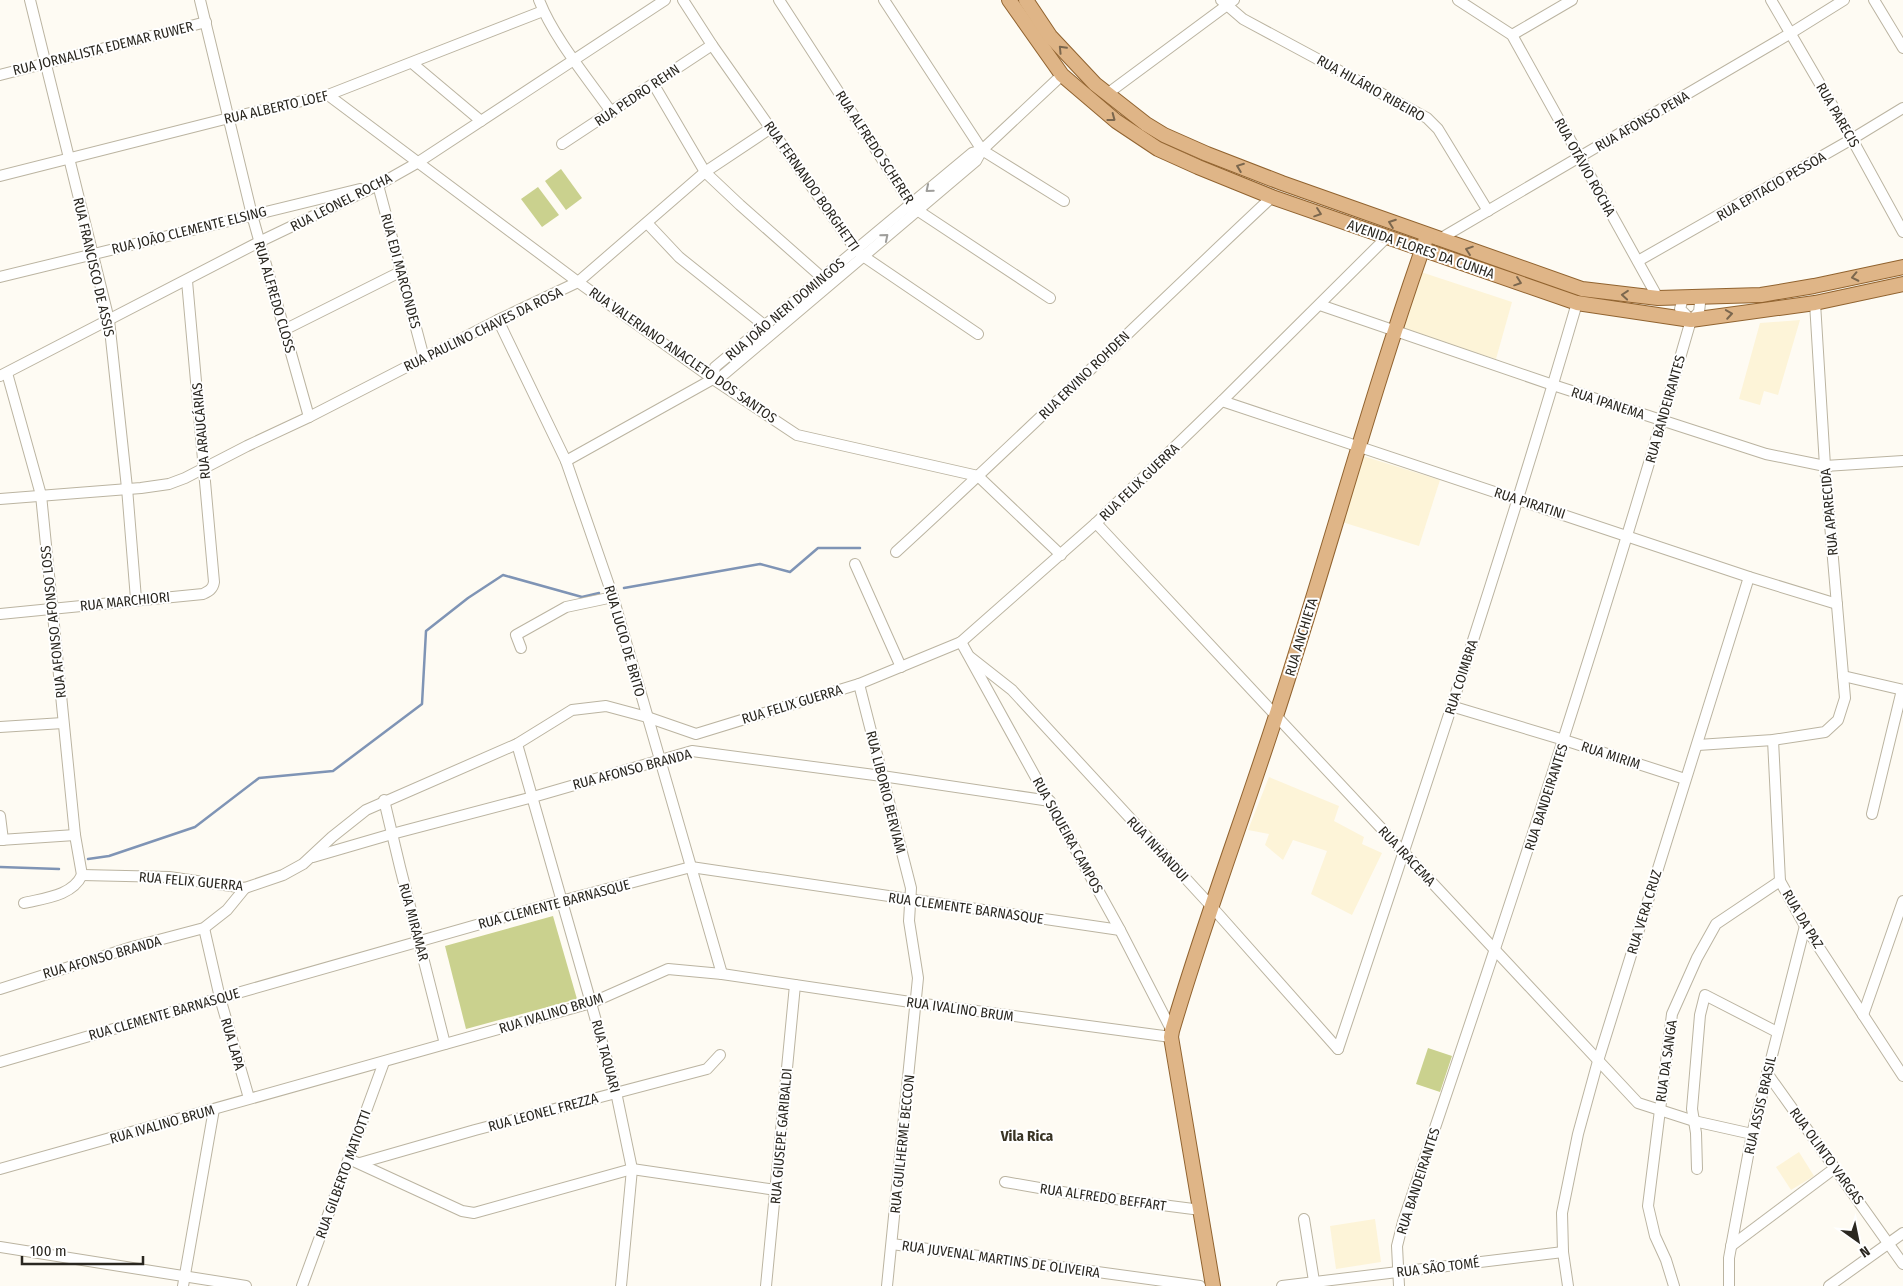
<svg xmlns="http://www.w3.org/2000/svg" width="1903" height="1286" viewBox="0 0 1903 1286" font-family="'Fira Sans Condensed',sans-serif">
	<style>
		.built { fill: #fdf4d8 }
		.green { fill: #cad18e }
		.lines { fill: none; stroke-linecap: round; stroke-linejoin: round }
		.stream { stroke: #7f94b5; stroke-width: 2.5 }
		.minor-casing { stroke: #bbb4a1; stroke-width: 12 }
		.major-casing { stroke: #91632f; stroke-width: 16 }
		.minor { stroke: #fff; stroke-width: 10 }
		.major { stroke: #dfb587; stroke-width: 14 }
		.oneway { stroke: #7b674e }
		.oneway2 { stroke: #9f9e9b }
		.labels { text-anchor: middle; stroke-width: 4; stroke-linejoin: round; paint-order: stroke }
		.street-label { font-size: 14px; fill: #2a2720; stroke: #fff }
		.neighbourhood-label { font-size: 15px; font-weight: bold; fill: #393424; stroke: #fff }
	</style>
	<rect width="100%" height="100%" fill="#fefbf3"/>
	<g class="built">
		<polygon points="1421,272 1512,302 1496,359 1402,330"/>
		<polygon points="1800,320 1778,395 1764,391 1760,405 1739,399 1760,323"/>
		<polygon points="1363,456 1440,480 1419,546 1342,522"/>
		<polygon points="1269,777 1339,806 1334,821 1364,837 1362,844 1382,853 1352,915 1311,894 1327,851 1293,840 1283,860 1265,845 1269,834 1248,830"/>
		<polygon points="1799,1152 1814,1176 1791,1190 1776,1167"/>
		<polygon points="1375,1219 1381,1262 1336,1269 1330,1226"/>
	</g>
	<g class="green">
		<polygon points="561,169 582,198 566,210 545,181"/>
		<polygon points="538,187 559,215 542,227 521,199"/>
		<polygon points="553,916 577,999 466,1029 445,946"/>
		<polygon points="1428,1048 1452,1056 1440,1092 1416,1084"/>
	</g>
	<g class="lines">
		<g class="stream">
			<polyline points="624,588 760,564 790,572 818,548 860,548"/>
			<polyline points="88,859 109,856 195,827 259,778 333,771 422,704 426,631 468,598 503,575 582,597 599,593"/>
			<polyline points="0,867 59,869"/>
		</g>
		<g class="minor-casing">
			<g id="minor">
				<polyline points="30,0 109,320 127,488 136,599"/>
				<polyline points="200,0 252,215 309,417"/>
				<path d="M539 0C553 37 589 80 612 113"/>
				<polyline points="683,0 712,45 856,250 863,256 978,334"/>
				<polyline points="779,0 911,204 917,210 1050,298"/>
				<polyline points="884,0 982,150 1064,201"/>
				<polyline points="1221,0 1243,19 1427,118 1438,129 1488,211"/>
				<polyline points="1458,0 1512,35 1658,298"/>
				<polyline points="1771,0 1852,139 1903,232"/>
				<polyline points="1874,0 1903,48"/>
				<polyline points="1512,35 1572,0"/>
				<polyline points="412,63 481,121"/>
				<polyline points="0,75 206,22"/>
				<polyline points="654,85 705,172 740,205 826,281"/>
				<polyline points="1107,94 1234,0"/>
				<polyline points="328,95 578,282 713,379 797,435 978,476 1061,555"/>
				<polyline points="562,144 712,45"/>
				<polyline points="0,176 229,118 328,95 543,11"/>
				<polyline points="378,185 424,358"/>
				<polyline points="647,223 679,257 769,329"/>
				<polyline points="1438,240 1791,33 1844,0"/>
				<polyline points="1638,261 1852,139 1903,108"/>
				<polyline points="0,277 360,189"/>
				<polyline points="1683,298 1680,309 1691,320"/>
				<polyline points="1320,305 1553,385 1766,454 1825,466 1903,461"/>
				<polyline points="498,320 566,461 613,597 722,974"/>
				<polyline points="1691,320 1699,312 1700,303 1697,297"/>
				<polyline points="284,330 400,272"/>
				<polyline points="7,373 41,495 75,835 82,875"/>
				<polyline points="0,376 259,242 378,185 417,163 665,0"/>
				<polyline points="713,379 715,367 972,153 982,150"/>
				<polyline points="1222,401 1749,577 1837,604"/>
				<polyline points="566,461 713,379 722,376 976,161 982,150 1062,75"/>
				<polyline points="0,499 141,488 169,484 185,478 247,446 309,417 498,320 578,282 705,172 771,128"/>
				<polyline points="1096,523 1638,1103 1694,1121 1752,1134"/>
				<path d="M896 552C1023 436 1146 315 1272 197"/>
				<polyline points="855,564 901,667"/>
				<path d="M0 614 203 594C209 591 213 589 214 582L187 281"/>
				<polyline points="961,642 1120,930 1172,1031"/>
				<polyline points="521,648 516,635 566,607 613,597"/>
				<polyline points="970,657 1012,690 1212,907 1338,1049"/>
				<polyline points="1843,676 1903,690"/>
				<polyline points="859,684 911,888 909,921 918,978 887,1286"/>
				<polyline points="1451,706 1564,740 1685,779"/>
				<polyline points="0,727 63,723"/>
				<polyline points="1773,740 1780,881 1805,926 1903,1076"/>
				<polyline points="517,744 591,1003 616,1092 632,1169 621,1286"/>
				<polyline points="1698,745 1773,740 1825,732 1838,720 1845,698 1825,466 1815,303"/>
				<polyline points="384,800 400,867 445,1044"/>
				<polyline points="1872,814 1902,690"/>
				<polyline points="0,816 3,840"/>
				<polyline points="0,840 75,835"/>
				<polyline points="313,857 392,834 533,797 692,751 882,776 1050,801"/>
				<polyline points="82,875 169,877 245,888 283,875 303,864 332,837 366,810 517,744 572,710 606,706 647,717 696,734 859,684 961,642 1096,523 1222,401 1387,237"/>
				<path d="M24 903C45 898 72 896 82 875"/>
				<polyline points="204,928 220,998 249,1098"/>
				<polyline points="0,989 132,947 204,928 227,910 245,888"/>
				<polyline points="1863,1015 1903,901"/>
				<path d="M1338 1049C1421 801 1504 553 1577 303"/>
				<polyline points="0,1062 220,998 561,901 691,867 1120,930"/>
				<polyline points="1767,1073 1903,1264"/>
				<polyline points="349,1159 462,1211 474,1213 632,1169 776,1190"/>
				<polyline points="360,1163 475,1130 707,1069 720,1055"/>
				<polyline points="0,1169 591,1003 668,969 722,974 917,1003 1171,1037"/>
				<polyline points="1697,1169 1696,1133 1692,1109 1700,1015 1705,995 1777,1032"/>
				<polyline points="1005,1182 1068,1193 1201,1210"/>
				<polyline points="1304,1219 1314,1281"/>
				<polyline points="892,1244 1200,1286"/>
				<polyline points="1731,1246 1835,1168"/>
				<polyline points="0,1247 246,1286"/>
				<polyline points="183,1286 214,1109"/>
				<polyline points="302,1286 384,1062"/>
				<polyline points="766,1286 795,985"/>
				<polyline points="1282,1286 1563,1252"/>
				<path d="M1399 1286 1397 1246 1403 1222C1505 923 1604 623 1691 320"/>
				<polyline points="1568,1286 1563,1252 1562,1213 1578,1134 1598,1061 1749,577"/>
				<polyline points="1674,1286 1666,1260 1655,1236 1648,1206 1672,1014 1697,958 1716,924 1780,881"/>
				<polyline points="1729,1286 1729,1258 1752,1134 1805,926"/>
				<polyline points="1829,1286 1903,1233"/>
			</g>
		</g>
		<g class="major-casing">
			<g id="major">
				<polyline points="1009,0 1062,75 1116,121 1158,149 1198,167 1272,197 1577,303 1691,320 1815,303 1903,284"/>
				<polyline points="1026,0 1050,36 1095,84 1146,124 1164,135 1207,154 1282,183 1582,289 1658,298 1761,295 1814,286 1903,267"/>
				<path d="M1213 1286 1171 1037 1172 1031C1203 925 1242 821 1276 716 1328 557 1371 394 1427 236"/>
			</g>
		</g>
		<use href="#minor" class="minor"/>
		<use href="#major" class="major"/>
	</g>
	<defs><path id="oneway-chevron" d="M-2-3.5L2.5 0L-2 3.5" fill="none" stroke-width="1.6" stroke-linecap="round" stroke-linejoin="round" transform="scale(1.25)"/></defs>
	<g class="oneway">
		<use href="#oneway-chevron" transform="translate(1062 49) rotate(-134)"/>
		<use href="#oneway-chevron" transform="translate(1112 118) rotate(37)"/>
		<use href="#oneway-chevron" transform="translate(1240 167) rotate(-159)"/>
		<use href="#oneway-chevron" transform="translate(1318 213) rotate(19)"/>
		<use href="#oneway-chevron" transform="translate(1392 223) rotate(-160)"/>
		<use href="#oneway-chevron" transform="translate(1469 250) rotate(-161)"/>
		<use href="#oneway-chevron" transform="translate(1855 277) rotate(168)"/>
		<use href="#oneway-chevron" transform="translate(1518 282) rotate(19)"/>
		<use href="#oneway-chevron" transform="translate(1625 295) rotate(-175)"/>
		<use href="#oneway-chevron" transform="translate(1729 314) rotate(-9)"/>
	</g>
	<g class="oneway2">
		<use href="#oneway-chevron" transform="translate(929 189) rotate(140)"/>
		<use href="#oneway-chevron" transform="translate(885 237) rotate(-40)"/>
	</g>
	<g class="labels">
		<g class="street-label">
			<text transform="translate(103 48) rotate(-14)" y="5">RUA JORNALISTA EDEMAR RUWER</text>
			<text transform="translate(1371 88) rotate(29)" y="5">RUA HILÁRIO RIBEIRO</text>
			<text transform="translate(637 95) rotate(-34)" y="5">RUA PEDRO REHN</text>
			<text transform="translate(276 107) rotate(-13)" y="5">RUA ALBERTO LOEF</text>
			<text transform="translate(1838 115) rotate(60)" y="5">RUA PARECIS</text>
			<text transform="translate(1642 121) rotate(-30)" y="5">RUA AFONSO PENA</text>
			<text transform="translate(875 147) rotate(57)" y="5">RUA ALFREDO SCHERER</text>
			<text transform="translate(1585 167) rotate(61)" y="5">RUA OTÁVIO ROCHA</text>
			<text transform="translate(812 186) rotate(55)" y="5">RUA FERNANDO BORGHETTI</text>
			<text transform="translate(1771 186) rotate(-30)" y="5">RUA EPITACIO PESSOA</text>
			<text transform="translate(341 202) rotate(-27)" y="5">RUA LEONEL ROCHA</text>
			<text transform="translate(189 230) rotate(-14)" y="5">RUA JOÃO CLEMENTE ELSING</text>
			<text transform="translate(1421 249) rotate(19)" y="5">AVENIDA FLORES DA CUNHA</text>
			<text transform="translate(94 267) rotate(77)" y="5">RUA FRANCISCO DE ASSIS</text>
			<text transform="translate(401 271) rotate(75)" y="5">RUA EDI MARCONDES</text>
			<text transform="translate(275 297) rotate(74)" y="5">RUA ALFREDO CLOSS</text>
			<text transform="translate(785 309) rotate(-40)" y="5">RUA JOÃO NERI DOMINGOS</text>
			<text transform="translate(483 329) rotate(-26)" y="5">RUA PAULINO CHAVES DA ROSA</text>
			<text transform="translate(683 355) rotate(35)" y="5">RUA VALERIANO ANACLETO DOS SANTOS</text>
			<text transform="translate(1084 375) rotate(-44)" y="5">RUA ERVINO ROHDEN</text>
			<text transform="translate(1608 403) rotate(18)" y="5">RUA IPANEMA</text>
			<text transform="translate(1665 409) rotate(-74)" y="5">RUA BANDEIRANTES</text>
			<text transform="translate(201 431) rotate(-95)" y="5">RUA ARAUCÁRIAS</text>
			<text transform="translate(1139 482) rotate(-44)" y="5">RUA FELIX GUERRA</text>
			<text transform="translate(1530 503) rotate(18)" y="5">RUA PIRATINI</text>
			<text transform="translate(1829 512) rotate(-95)" y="5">RUA APARECIDA</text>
			<text transform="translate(125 601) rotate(-6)" y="5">RUA MARCHIORI</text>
			<text transform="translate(53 622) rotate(-96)" y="5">RUA AFONSO AFONSO LOSS</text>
			<text transform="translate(1301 637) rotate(-73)" y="5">RUA ANCHIETA</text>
			<text transform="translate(625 641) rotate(74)" y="5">RUA LUCIO DE BRITO</text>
			<text transform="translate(1461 677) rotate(-72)" y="5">RUA COIMBRA</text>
			<text transform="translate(792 704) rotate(-17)" y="5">RUA FELIX GUERRA</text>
			<text transform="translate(1611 755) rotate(18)" y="5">RUA MIRIM</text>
			<text transform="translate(632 769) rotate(-15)" y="5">RUA AFONSO BRANDA</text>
			<text transform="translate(886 792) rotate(76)" y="5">RUA LIBORIO BERVIAM</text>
			<text transform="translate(1546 797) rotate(-72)" y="5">RUA BANDEIRANTES</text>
			<text transform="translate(1068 835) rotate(61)" y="5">RUA SIQUEIRA CAMPOS</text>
			<text transform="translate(1158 849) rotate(47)" y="5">RUA INHANDUI</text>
			<text transform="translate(1407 856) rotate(47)" y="5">RUA IRACEMA</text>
			<text transform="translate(191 881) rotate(5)" y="5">RUA FELIX GUERRA</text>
			<text transform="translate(554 904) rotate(-15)" y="5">RUA CLEMENTE BARNASQUE</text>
			<text transform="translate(966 908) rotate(8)" y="5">RUA CLEMENTE BARNASQUE</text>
			<text transform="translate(1644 912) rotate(-73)" y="5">RUA VERA CRUZ</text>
			<text transform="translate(1803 919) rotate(59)" y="5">RUA DA PAZ</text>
			<text transform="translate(414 922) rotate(75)" y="5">RUA MIRAMAR</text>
			<text transform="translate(102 957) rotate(-16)" y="5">RUA AFONSO BRANDA</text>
			<text transform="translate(960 1009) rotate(8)" y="5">RUA IVALINO BRUM</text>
			<text transform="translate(551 1013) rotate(-17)" y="5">RUA IVALINO BRUM</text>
			<text transform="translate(164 1014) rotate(-16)" y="5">RUA CLEMENTE BARNASQUE</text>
			<text transform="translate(233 1044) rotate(74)" y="5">RUA LAPA</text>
			<text transform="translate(606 1056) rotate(75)" y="5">RUA TAQUARI</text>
			<text transform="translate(1666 1061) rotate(-82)" y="5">RUA DA SANGA</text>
			<text transform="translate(1760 1105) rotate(-77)" y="5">RUA ASSIS BRASIL</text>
			<text transform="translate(543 1112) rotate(-15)" y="5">RUA LEONEL FREZZA</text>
			<text transform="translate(162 1124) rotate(-16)" y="5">RUA IVALINO BRUM</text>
			<text transform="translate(781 1136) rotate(-85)" y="5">RUA GIUSEPE GARIBALDI</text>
			<text transform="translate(902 1144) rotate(-84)" y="5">RUA GUILHERME BECCON</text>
			<text transform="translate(1827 1156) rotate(54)" y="5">RUA OLINTO VARGAS</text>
			<text transform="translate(343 1174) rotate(-70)" y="5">RUA GILBERTO MATIOTTI</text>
			<text transform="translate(1418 1181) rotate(-72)" y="5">RUA BANDEIRANTES</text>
			<text transform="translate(1103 1197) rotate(8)" y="5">RUA ALFREDO BEFFART</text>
			<text transform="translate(1001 1259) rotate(8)" y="5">RUA JUVENAL MARTINS DE OLIVEIRA</text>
			<text transform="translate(1438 1267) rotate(-7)" y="5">RUA SÃO TOMÉ</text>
		</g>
		<g class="neighbourhood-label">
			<text x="1027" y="1141">Vila Rica</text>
		</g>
	</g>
	<g transform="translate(1858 1241) rotate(147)" stroke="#ffffff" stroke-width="4" paint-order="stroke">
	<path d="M0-4L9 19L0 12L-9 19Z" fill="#2a2720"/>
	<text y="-8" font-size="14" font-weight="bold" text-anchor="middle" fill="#2a2720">N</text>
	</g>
	<path d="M22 1256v8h121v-8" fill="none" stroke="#2a2720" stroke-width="2.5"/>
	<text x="30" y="1256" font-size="15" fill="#2a2720" stroke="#ffffff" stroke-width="4" paint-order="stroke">100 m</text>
</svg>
